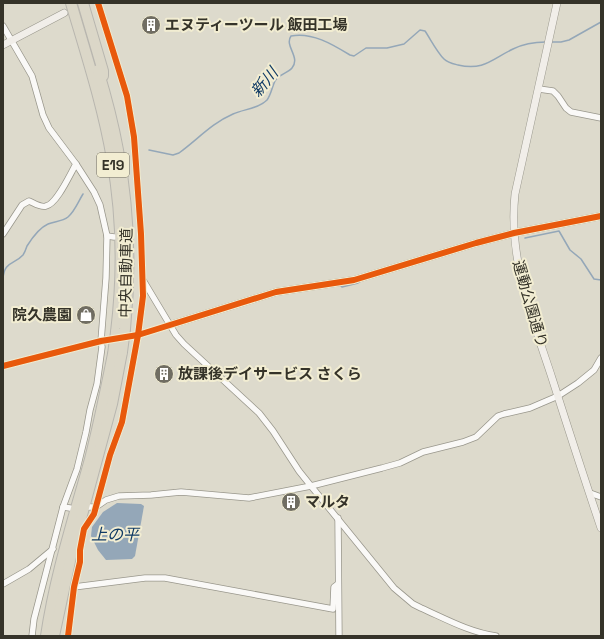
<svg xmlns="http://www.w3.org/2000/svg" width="604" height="639" viewBox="0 0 604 639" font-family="'Space Grotesk','Noto Sans JP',sans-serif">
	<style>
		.water { fill: #94a7b8 }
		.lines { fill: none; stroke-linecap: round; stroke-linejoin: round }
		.stream { stroke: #94a7b8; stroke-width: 1.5 }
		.street-casing { stroke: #99978c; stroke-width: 7 }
		.secondary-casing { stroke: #99978c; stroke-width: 8 }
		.highway-casing { stroke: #b8b6af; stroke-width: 12 }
		.street { stroke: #faf9f7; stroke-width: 5.5 }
		.secondary { stroke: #f1eee9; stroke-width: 7 }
		.highway { stroke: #dbd7c8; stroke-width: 10 }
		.highway-bridge-casing { stroke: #b8b6af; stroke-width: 12; stroke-linecap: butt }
		.highway-bridge { stroke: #dbd7c8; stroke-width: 10 }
		.cycleway-casing { stroke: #f2edd2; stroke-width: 8 }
		.cycleway { stroke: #e8590c; stroke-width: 6 }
		.labels { text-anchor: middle; stroke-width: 4; stroke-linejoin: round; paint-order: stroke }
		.shield { fill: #f2edd2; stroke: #6e6b5c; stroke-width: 1 }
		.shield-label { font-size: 14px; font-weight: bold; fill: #353329 }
		.poi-label { font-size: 15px; font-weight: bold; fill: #353329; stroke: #f2edd2; text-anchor: start }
		.street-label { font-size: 15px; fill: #353329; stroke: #f2edd2 }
		.water-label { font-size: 16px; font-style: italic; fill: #103b65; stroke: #f2edd2 }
	</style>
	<rect width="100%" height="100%" fill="#dddacc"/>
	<polygon class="water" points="117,503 141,504 144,506 135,556 132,559 106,560 98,550 91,536 92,527 103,512"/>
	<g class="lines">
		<g class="stream">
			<polyline points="551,42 561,42 569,40 601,22"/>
			<path d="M149 150 173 155 179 153C197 140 212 123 233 114 244 109 258 109 267 100 271 95 272 87 275 81 279 74 288 73 292 68 301 57 284 46 291 36 312 32 332 44 350 55L354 56 366 48H387L404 44 420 30 425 31C431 40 437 52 444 59 448 63 454 64 458 65 484 71 492 59 513 49 523 44 534 42 546 42"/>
			<polyline points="525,238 559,231 570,250 581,259 594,279 601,280"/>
			<path d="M3 279C4 261 14 265 23 255 25 252 26 249 27 246 32 238 39 228 48 224 54 221 62 222 68 217 75 211 78 202 83 194"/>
			<polyline points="340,285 342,287 358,283 361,281"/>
		</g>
		<g class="street-casing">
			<g id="street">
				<polyline points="3,26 32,76 43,115 49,128 76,164 94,192 100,205 107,236 106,278 101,341 102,347 97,384 90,410 86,432 77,469 63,507 34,619 32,636"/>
				<polyline points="539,89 553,91 558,96 566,108 571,112 601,118"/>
				<path d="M3 234 22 205 29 201C34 203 41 208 46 206 57 204 70 174 76 164"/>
				<polyline points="107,236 114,237"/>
				<path d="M143 280 176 335 184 344 259 413 273 431 299 471 311 486 394 588 413 604 421 608C446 619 469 632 496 636"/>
				<polyline points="3,366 101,341 138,335 170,325"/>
				<polyline points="590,493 601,497"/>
				<polyline points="63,507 70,508"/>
				<polyline points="87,507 96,507 106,500 119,496 151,495 181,492 249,498 311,486 382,468 400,463 423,452 463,442 476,437 498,416 504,414 530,408 558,396 578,383 594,370 601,358"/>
				<polyline points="338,518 339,636"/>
				<polyline points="3,584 29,569 53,549"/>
				<polyline points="74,587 145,578 165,578 333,609 334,587 338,584"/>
				<polyline points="68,636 74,587 80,562 80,550 84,529 94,514 110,455 122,422 138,335 143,296 141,234 134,137 127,96 98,3"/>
			</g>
		</g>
		<g class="secondary-casing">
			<g id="secondary">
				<path d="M557 3 515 194C508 259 532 317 552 378 568 428 584 478 601 528"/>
				<polyline points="3,45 64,13"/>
				<polyline points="170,325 276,292 354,280 476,243 514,233 601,216"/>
			</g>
		</g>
		<g class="highway-casing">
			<g id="highway">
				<path d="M71 3C86 54 103 106 112 159 122 215 123 275 116 332"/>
				<polyline points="83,3 103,71 103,76"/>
				<path d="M98 70C106 96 113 123 118 150 129 209 131 270 125 329"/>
				<path d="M46 636C55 575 74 517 90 459 99 424 106 389 113 354"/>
				<polyline points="54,636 72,552 112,404 122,352"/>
			</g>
		</g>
		<use href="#street" class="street"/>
		<use href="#secondary" class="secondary"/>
		<use href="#highway" class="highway"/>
		<g class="highway-bridge-casing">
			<g id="highway-bridge">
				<polyline points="122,352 125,329"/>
				<polyline points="113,354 116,332"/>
			</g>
		</g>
		<use href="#highway-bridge" class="highway-bridge"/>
		<g class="cycleway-casing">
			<g id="cycleway">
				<polyline points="3,366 101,341 138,335 276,292 354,280 476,243 514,233 601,216"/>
				<polyline points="68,636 74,587 80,562 80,550 84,529 94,514 110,455 122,422 138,335 143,296 141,234 134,137 127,96 98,3"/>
			</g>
		</g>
		<use href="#cycleway" class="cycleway"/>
	</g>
	<defs>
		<g id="building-disc" transform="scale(1)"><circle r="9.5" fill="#706d62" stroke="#f2edd2"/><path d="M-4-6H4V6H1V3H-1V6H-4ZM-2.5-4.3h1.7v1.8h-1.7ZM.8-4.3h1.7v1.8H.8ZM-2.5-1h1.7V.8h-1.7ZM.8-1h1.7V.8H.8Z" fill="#fff"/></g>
		<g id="shop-disc" transform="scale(1)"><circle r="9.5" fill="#706d62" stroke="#f2edd2"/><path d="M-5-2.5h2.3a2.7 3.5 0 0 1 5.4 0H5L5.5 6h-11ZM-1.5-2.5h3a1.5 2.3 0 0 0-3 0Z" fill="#fff"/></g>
	</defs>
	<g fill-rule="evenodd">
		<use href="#building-disc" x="151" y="25"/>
		<use href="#shop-disc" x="86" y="315"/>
		<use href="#building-disc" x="164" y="374"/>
		<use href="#building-disc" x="291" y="502"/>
	</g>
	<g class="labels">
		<rect class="shield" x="97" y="153" width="32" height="24" rx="3"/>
		<g class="shield-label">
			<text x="113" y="170">E19</text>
		</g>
		<g class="poi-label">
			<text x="165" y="30">エヌティーツール 飯田工場</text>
			<text x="72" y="320" text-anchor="end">院久農園</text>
			<text x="178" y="379">放課後デイサービス さくら</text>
			<text x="305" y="507">マルタ</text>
		</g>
		<g class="street-label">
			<text transform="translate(126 273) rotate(-89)" y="5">中央自動車道</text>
			<text transform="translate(530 304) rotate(74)" y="5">運動公園通り</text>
		</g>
		<g class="water-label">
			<text transform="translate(264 82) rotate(-50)" y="6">新川</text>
			<text x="115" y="540">上の平</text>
		</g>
	</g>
	<rect width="604" height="639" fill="none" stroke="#353329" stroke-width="8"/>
</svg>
